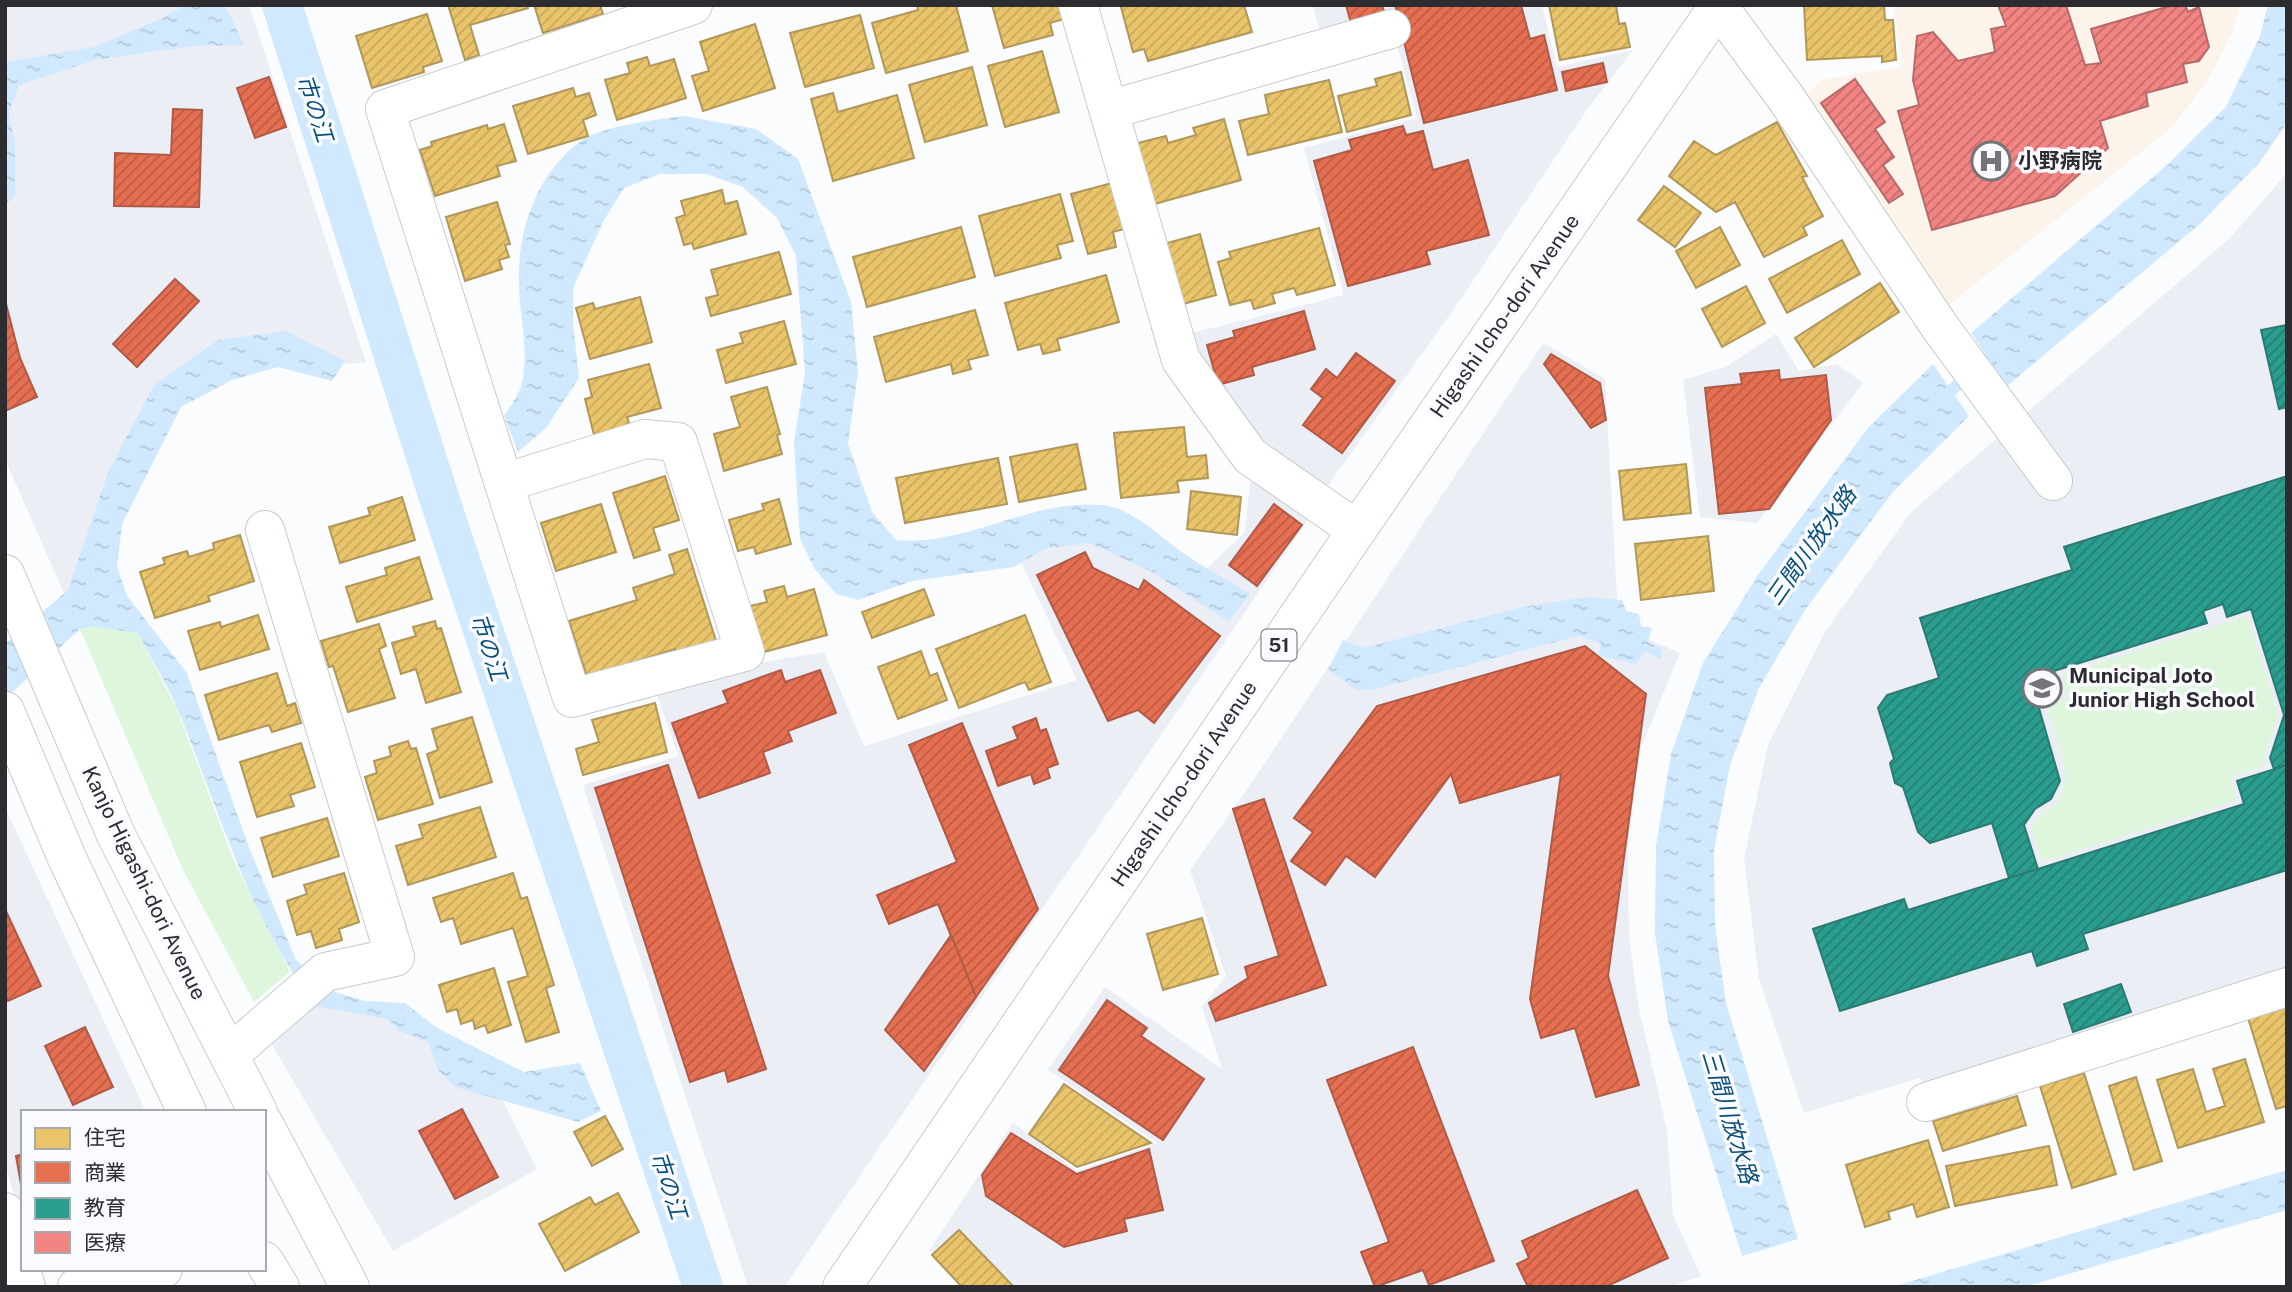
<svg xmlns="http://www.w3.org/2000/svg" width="2292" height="1292" viewBox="0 0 2292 1292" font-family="'Public Sans','Noto Sans JP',sans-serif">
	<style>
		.built { fill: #eceef6 }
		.medical { fill: #fcf4eb }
		.green { fill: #def7dc }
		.water { fill: url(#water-ripples) }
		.homes { fill: url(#homes-hatch); stroke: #b19759; stroke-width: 2 }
		.shops { fill: url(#shops-hatch); stroke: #af5b47; stroke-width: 2 }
		.schools { fill: url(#schools-hatch); stroke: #2b7b73; stroke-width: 2 }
		.health { fill: url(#health-hatch); stroke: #b76a6a; stroke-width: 2 }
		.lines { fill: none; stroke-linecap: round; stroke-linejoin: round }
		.stream { stroke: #d0e9fe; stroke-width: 12 }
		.canal { stroke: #d0e9fe; stroke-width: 40 }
		.minor-casing { stroke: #cacacc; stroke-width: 40 }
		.major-casing { stroke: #cacacc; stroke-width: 40 }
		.minor { stroke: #feffff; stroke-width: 38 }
		.major { stroke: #feffff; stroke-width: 38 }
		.labels { text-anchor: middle; stroke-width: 7; stroke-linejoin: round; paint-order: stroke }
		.shield { fill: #fafbff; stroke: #6a6b6f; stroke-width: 2 }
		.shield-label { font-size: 19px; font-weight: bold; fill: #2d2d31 }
		.poi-label { font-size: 21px; font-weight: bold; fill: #2d2d31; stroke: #fafbff; text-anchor: start }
		.street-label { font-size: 21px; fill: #2d2d31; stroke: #fafbff }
		.water-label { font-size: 23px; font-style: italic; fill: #0a4f7b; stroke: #fafbff }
	</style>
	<defs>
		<pattern id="water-ripples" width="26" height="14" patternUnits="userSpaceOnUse" patternTransform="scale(1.75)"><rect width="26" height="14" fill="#d0e9fe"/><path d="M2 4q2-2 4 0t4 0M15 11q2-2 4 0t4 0" fill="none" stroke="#b3c8da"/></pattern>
		<pattern id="homes-hatch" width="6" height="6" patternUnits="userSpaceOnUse" patternTransform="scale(1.75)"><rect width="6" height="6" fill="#e9c46a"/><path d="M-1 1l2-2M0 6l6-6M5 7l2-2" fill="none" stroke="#c8a95c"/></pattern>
		<pattern id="shops-hatch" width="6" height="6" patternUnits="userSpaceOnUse" patternTransform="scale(1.75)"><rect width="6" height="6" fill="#e76f51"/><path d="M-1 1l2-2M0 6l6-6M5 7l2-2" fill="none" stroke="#bc5c44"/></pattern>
		<pattern id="schools-hatch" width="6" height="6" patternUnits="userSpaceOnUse" patternTransform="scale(1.75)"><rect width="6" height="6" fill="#2a9d8f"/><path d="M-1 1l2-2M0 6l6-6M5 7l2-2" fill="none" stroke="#248075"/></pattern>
		<pattern id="health-hatch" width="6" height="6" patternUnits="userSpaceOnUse" patternTransform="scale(1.75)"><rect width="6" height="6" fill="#f28482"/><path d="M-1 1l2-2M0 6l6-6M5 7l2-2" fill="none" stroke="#c46c6b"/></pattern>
	</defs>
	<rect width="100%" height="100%" fill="#fbfcfe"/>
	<g class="built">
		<polygon points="5,5 249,5 366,363 326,364 245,350 154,415 70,607 5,459"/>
		<polygon points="1313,5 1542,5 1557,67 1633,50 1589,107 1459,302 1322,494 1257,451 1184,335 1344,295 1304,148 1417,118 1390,19 1321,37"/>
		<polygon points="2287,173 2287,971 1932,1088 1919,1078 1804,1113 1759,979 1744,859 1768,745 1826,630 1912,511 2229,239"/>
		<polygon points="1776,334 1799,371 1837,364 1863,383 1757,523 1700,517 1683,380 1726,367"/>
		<polygon points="1543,343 1605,379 1618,616 1633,633 1680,653 1640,750 1628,846 1629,936 1638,1004 1667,1130 1673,1215 1701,1276 1669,1287 961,1287 929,1251 1013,1123 1077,1171 1157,1143 1048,1070 1105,987 1222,1069 1202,1007 1226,976 1190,870 1257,775"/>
		<polygon points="1251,473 1312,514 784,1287 748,1287 583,785 678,756 656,691 757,663 824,652 864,746 1077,680 1010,539 1103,520 1204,571 1245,532"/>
		<polygon points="5,807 146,1112 23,1112 23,1225 5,1163"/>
		<polygon points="317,997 411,1014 493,1081 537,1169 393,1251 271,1043"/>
	</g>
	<polygon class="medical" points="1894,5 2240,5 2233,31 2207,82 2172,127 1946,307 1807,94 1823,79 1902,67"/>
	<g class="green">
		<path d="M2247 616 2278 715 2264 758 2266 765 2230 777 2237 800 2042 862 2031 826C2038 816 2047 812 2055 804 2078 777 2054 734 2045 705L2068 697 2061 675Z"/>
		<polygon points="94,627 138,633 177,709 233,859 290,972 254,1002 183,870 80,629"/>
	</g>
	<g class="water">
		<polygon points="185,5 225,5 244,45 193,46 95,60 19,85 9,112 15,144 15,196 5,204 5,62 94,47 163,18"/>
		<polygon points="2268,5 2287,5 2287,123 2260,162 2201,223 2007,386 1971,333 2167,165 2226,107 2260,36"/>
		<path d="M684 116 756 129 798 159 851 302 858 372 848 444 872 512 896 540C965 547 1031 499 1100 505 1133 507 1160 538 1186 555 1207 569 1229 581 1250 594L1228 621 1150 571 1090 543 1047 548 1014 567 912 581 858 600 836 594 814 568 800 539 794 443 805 372 796 256 777 218 743 187 706 174H660L624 188 603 222 573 288V322L579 378 546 428 518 452 504 416C510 406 520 394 522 383 529 353 520 318 519 287 516 234 536 173 581 141 604 125 656 120 684 116Z"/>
		<path d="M286 331 345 361 332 381 278 367 232 380 181 407 122 524 117 567 127 596 187 673 248 845 296 960 335 992 364 1001 405 1003 437 1028 524 1072 580 1063 601 1111 578 1122 455 1087 438 1070 428 1042 400 1031 387 1019 316 1006C248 918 220 811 178 710 167 684 151 659 138 633L94 627 80 629 5 699V644L68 590 109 470 154 385 218 340Z"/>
		<polygon points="1933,364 1969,416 1892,493 1805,610 1759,688 1730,765 1714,850 1715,926 1726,1003 1798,1239 1742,1256 1668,1021 1655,933 1656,846 1671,754 1703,663 1758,575 1868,428"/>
		<polygon points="1587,597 1622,600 1626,611 1639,614 1641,626 1652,628 1648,641 1662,650 1661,659 1645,652 1636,664 1599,656 1601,643 1579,636 1375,689 1356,690 1328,669 1343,640 1363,648 1523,607"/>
		<polygon points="2287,1170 2287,1210 2024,1287 1892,1287"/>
	</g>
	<g class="homes">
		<polygon points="448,5 527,5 528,8 470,25 479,55 465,60"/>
		<polygon points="534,5 600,5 603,14 543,33"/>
		<polygon points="917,5 956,5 968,51 886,73 872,23 918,10"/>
		<polygon points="992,5 1064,5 1067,18 1050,23 1053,35 1004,48"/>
		<polygon points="1126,5 1244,5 1252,32 1148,61 1144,49 1133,52 1121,7"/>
		<polygon points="1549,5 1616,5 1619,24 1625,23 1630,47 1560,60"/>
		<polygon points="1804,5 1884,5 1885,20 1893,20 1896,60 1882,62 1882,56 1807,60"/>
		<polygon points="427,14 442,61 423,67 424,72 372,88 356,36"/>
		<polygon points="860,15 874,68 805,87 790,33"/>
		<polygon points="755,24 775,88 703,111 692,76 709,71 700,42"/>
		<polygon points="1042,51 1059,112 1005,127 988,66"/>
		<polygon points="647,57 650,66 674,59 686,98 617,120 605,80 630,73 627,63"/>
		<polygon points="972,67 987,125 925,142 909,85"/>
		<polygon points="1401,72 1411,115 1347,132 1338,96 1377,86 1375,79"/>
		<polygon points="1329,80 1342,132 1248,155 1239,121 1269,114 1265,95"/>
		<polygon points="573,88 576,97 589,93 596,115 583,120 588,136 528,154 513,106"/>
		<polygon points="833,93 838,112 897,95 914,158 833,181 811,99"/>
		<polygon points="1224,119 1241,180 1151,205 1134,144 1166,136 1168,143 1196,135 1193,128"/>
		<polygon points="1777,122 1807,176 1802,177 1823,216 1803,227 1807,235 1764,257 1735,202 1716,212 1669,176 1694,141 1716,155"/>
		<polygon points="504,124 516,161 497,166 500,176 435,196 420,150 432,146 431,142 487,125 488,129"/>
		<polygon points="1112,183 1124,229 1113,232 1116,247 1088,254 1071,194"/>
		<polygon points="1664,186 1701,213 1675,247 1638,220"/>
		<polygon points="722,190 725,204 737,201 746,234 694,249 692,243 684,245 676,218 685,215 681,201"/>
		<polygon points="1060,194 1073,241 1057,245 1061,258 995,276 979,216"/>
		<polygon points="497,202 510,244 505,245 509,257 499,260 502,269 465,281 446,217"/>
		<polygon points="961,227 975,277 867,307 853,257"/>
		<polygon points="1720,227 1740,265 1696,288 1676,251"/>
		<polygon points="1319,228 1335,285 1297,295 1294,288 1272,294 1275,303 1254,309 1251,300 1230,305 1218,262 1231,258 1229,252"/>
		<polygon points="1200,234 1216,295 1176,306 1160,245"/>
		<polygon points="1842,240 1860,274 1787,313 1769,279"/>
		<polygon points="779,252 791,294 711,316 706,298 718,295 711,270"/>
		<polygon points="1106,275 1119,322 1057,339 1060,350 1043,354 1040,344 1018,350 1005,303"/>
		<polygon points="1880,283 1899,312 1814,367 1795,338"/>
		<polygon points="1746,286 1765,323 1722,347 1702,309"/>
		<polygon points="640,297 652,342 590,359 576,308 593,303 595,309"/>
		<polygon points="975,310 988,355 968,360 971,369 953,374 951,364 886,382 874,337"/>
		<polygon points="784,321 796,364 726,383 717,350 743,343 740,333"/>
		<polygon points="649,364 661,408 627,417 630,426 594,435 585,399 592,397 588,380"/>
		<polygon points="767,387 780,434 777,435 782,454 724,471 714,434 740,427 731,397"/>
		<polygon points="1184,427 1187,457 1206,455 1208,478 1177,481 1179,492 1121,498 1114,433"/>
		<polygon points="1077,444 1086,489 1019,502 1010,457"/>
		<polygon points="998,458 1007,504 905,523 896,478"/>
		<polygon points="1686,464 1691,513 1624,520 1619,471"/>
		<polygon points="665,476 679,520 653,528 660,550 634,558 613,493"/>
		<polygon points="1191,491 1241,497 1237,535 1187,529"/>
		<polygon points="402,497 415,540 340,563 329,527 370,515 368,508"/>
		<polygon points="779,499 791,544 756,554 754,547 738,551 729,520 764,510 762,504"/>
		<polygon points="601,504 616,552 556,571 541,523"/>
		<polygon points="240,535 254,581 208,596 210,601 155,618 140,572 165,564 163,558 187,551 189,557 214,549 213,543"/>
		<polygon points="1708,536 1714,591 1641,600 1635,544"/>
		<polygon points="687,549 717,644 677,656 675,649 587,677 569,621 637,600 633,588 675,574 669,555"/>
		<polygon points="419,557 432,599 357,622 346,587 387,575 385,568"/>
		<polygon points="784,586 787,597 814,589 827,635 764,652 750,606 767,602 764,591"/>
		<polygon points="924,589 934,615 872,638 862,612"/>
		<polygon points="258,615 269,649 200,670 188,631 220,622 221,627"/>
		<polygon points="1025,615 1051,682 1029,690 1025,682 959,708 936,649"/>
		<polygon points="435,621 437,629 441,628 461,692 426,703 416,669 401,674 392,643 416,636 413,627"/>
		<polygon points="379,624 386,646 379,649 395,698 348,712 333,666 329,667 321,641"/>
		<polygon points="921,651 930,676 937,673 947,700 898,719 878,667"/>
		<polygon points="277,673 287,706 295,703 301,723 272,732 269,725 219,740 205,695"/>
		<polygon points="655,703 667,752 583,775 576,749 599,742 592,720"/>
		<polygon points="472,717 492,782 440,798 427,754 438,750 432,729"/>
		<polygon points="408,741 411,749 416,748 433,804 378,820 365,777 377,773 374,761 391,756 389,747"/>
		<polygon points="301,743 315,787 290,795 294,806 257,817 240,762"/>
		<polygon points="480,807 496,857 408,885 396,846 423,838 419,825"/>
		<polygon points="327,818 339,856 273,877 261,838"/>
		<polygon points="344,873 359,922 339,929 342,940 316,948 311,931 297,935 287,901 307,894 304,885"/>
		<polygon points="513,873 521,899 527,897 554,985 546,988 559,1032 526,1042 508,982 528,976 513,928 461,944 453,918 441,922 433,898"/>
		<polygon points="1202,918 1218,974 1163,990 1147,934"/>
		<polygon points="494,968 511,1025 488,1033 485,1025 475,1029 473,1020 461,1024 457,1009 447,1012 439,985"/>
		<polygon points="2287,1006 2287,1106 2276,1109 2248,1018"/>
		<polygon points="2245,1059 2264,1122 2178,1148 2157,1080 2193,1069 2206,1112 2225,1106 2213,1069"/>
		<polygon points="2084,1073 2116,1174 2072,1188 2040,1086"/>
		<polygon points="2136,1077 2162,1161 2134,1170 2109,1086"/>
		<polygon points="1064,1084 1151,1143 1077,1167 1029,1134"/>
		<polygon points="2017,1096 2026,1125 1943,1151 1933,1121"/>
		<polygon points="605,1116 623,1149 592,1166 574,1132"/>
		<polygon points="1928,1140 1949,1207 1917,1217 1913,1204 1888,1212 1890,1219 1865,1227 1846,1165"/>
		<polygon points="2049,1146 2057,1185 1955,1206 1946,1166"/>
		<polygon points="618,1193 639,1232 565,1271 539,1224 590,1197 595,1205"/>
		<polygon points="959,1230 1014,1287 962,1287 932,1255"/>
	</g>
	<g class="shops">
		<polygon points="1346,5 1382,5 1386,18 1352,27"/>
		<polygon points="1395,5 1521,5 1530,39 1544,35 1557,90 1424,123"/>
		<polygon points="1603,63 1607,82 1566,91 1562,72"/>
		<polygon points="269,77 286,127 255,138 237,88"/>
		<polygon points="173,109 202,110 199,207 114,206 115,153 171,155"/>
		<polygon points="1403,126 1406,135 1423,131 1433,170 1468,160 1489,235 1426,251 1430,264 1348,286 1314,161 1352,150 1349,140"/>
		<polygon points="175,279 199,301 137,367 113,344"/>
		<polygon points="5,300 20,358 37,397 5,411"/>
		<polygon points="1304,311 1315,349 1252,367 1254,375 1218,385 1207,345 1235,337 1233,331"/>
		<polygon points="1356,353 1395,381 1342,453 1303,425 1323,398 1311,389 1326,369 1337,378"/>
		<polygon points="1551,354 1600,383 1606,420 1591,428 1544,364"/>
		<polygon points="1779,370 1780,380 1826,375 1831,420 1769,509 1719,514 1705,388 1742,384 1740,374"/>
		<polygon points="1274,504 1302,525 1257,586 1229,565"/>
		<polygon points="1085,552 1093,568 1139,590 1144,580 1220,636 1154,723 1138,710 1108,721 1037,575"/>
		<polygon points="1585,646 1646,694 1608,976 1639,1085 1596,1097 1575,1028 1541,1038 1530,999 1561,774 1460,803 1451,774 1375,877 1346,856 1325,885 1291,861 1313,832 1294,818 1377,706"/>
		<polygon points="781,670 785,682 820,670 836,713 788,731 792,741 763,752 770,773 699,798 672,723 728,703 723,691"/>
		<polygon points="1036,718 1040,731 1046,729 1058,764 1047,768 1050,778 1034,784 1031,774 998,786 986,751 1018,739 1013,727"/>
		<polygon points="962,723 1038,909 976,997 938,904 889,924 877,895 957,862 909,745"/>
		<polygon points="668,765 766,1069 728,1082 725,1070 690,1082 595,788"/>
		<polygon points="1264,799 1326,985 1216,1021 1209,1003 1248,978 1245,967 1279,956 1233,809"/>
		<polygon points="5,909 41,986 8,1001 5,995"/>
		<polygon points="951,935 976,997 924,1071 885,1030"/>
		<polygon points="1107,1000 1147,1028 1141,1036 1204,1079 1163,1140 1059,1070"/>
		<polygon points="85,1027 113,1087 73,1105 45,1046"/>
		<polygon points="1413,1047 1494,1261 1429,1285 1423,1270 1375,1287 1361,1252 1389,1242 1327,1080"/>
		<polygon points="462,1109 498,1177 455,1199 419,1131"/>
		<polygon points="1011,1133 1077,1174 1149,1149 1163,1210 1124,1219 1127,1231 1064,1247 986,1196 982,1175"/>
		<polygon points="23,1154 23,1196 16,1156"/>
		<polygon points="1637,1190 1668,1258 1605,1287 1528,1287 1517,1264 1529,1258 1522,1241"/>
	</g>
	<g class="schools">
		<polygon points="2287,325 2287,407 2279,409 2261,330"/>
		<polygon points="2287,476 2287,765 2274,769 2270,758 2284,715 2251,609 2227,617 2223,604 2203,611 2207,623 2054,671 2061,693 2037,701 2060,781 2051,799 2035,809 2024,825 2038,869 2009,878 1992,823 1930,843 1918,832 1903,787 1895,783 1890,763 1894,759 1878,708 1887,695 1939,678 1920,618 2072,570 2064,547"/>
		<polygon points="2287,765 2287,870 2083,934 2088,949 2037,966 2032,951 1840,1011 1813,929 1904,899 1908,910 2244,804 2237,781"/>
		<polygon points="2121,984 2131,1012 2073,1032 2064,1004"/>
	</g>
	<g class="health">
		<polygon points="1998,5 2066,5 2085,65 2101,63 2091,29 2173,5 2185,5 2188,12 2199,7 2209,47 2199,61 2183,64 2187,82 2146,93 2148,106 2100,121 2108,148 2055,196 1932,230 1898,111 1919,105 1913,80 1917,36 1933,32 1958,61 1995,52 1991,29 2006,26"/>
		<polygon points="1855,79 1885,122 1875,129 1894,157 1883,165 1903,194 1889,203 1821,103"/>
	</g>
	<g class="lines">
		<polyline class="stream" points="1940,400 2000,348"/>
		<polyline class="canal" points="282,5 445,516 703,1287"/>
		<g class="minor-casing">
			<g id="minor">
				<polyline points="1078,5 1181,360 1250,456 1357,530"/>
				<polyline points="1718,6 1786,98 1940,327 2053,481"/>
				<polyline points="1109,110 1391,29"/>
				<polyline points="504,483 645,439 678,442 745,652 572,698 385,109 693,5"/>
				<polyline points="229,1055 325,972 395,957 265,530"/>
				<polyline points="1926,1102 2287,987"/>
				<polyline points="5,1212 26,1287"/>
				<polyline points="77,1287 163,1269"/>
			</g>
		</g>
		<g class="major-casing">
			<g id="major">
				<polyline points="5,574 116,835 258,1112"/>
				<polyline points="5,711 67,858 187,1112"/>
				<polyline points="264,1124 350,1287"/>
				<polyline points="264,1261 280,1287"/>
				<polyline points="842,1287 1357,530 1719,5"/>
			</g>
		</g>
		<use href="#minor" class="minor"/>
		<use href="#major" class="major"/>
	</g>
	<defs>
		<g id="hospital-ring" transform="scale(2.0125)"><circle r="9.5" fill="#fafbff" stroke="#757579" stroke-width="1.5"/><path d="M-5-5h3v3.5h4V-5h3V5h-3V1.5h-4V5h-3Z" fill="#757579"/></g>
		<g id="school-ring" transform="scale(2.0125)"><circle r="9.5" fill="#fafbff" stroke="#757579" stroke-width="1.5"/><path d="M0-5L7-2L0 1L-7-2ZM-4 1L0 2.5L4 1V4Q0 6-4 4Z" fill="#757579"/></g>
	</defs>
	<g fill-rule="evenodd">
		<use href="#hospital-ring" x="1991" y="161"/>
		<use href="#school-ring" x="2042" y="688"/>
	</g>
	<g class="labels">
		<rect class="shield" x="1261.5" y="629.5" width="35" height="31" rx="5"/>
		<g class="shield-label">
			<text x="1279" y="652">51</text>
		</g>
		<g class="poi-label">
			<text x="2018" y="168">小野病院</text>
			<text x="2069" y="683">Municipal Joto<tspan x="2069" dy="24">Junior High School</tspan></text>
		</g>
		<g class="street-label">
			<text transform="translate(1505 316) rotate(-55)" y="7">Higashi Icho-dori Avenue</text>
			<text transform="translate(1184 784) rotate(-56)" y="7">Higashi Icho-dori Avenue</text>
			<text transform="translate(144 883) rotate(64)" y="7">Kanjo Higashi-dori Avenue</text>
		</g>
		<g class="water-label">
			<text transform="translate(315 108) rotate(72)" y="8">市の江</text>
			<text transform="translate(1811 546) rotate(-55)" y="8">三間川放水路</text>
			<text transform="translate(489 647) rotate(72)" y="8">市の江</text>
			<text transform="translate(1730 1117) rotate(73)" y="8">三間川放水路</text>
			<text transform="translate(669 1185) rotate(72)" y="8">市の江</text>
		</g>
	</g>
	<rect width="2292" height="1292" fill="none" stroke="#2d2d31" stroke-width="14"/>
	<rect x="21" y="1110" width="245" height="161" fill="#fafbff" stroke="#a8a9ad" stroke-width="2"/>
	<rect x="35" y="1128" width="35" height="21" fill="#e9c46a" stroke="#a8a9ad" stroke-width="2"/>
	<text x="84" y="1145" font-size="21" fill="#2d2d31">住宅</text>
	<rect x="35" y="1162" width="35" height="21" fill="#e76f51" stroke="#a8a9ad" stroke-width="2"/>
	<text x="84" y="1180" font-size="21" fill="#2d2d31">商業</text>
	<rect x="35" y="1198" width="35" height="21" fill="#2a9d8f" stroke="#a8a9ad" stroke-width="2"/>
	<text x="84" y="1215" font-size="21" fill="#2d2d31">教育</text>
	<rect x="35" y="1232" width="35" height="21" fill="#f28482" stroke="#a8a9ad" stroke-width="2"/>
	<text x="84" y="1250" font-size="21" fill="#2d2d31">医療</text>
</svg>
